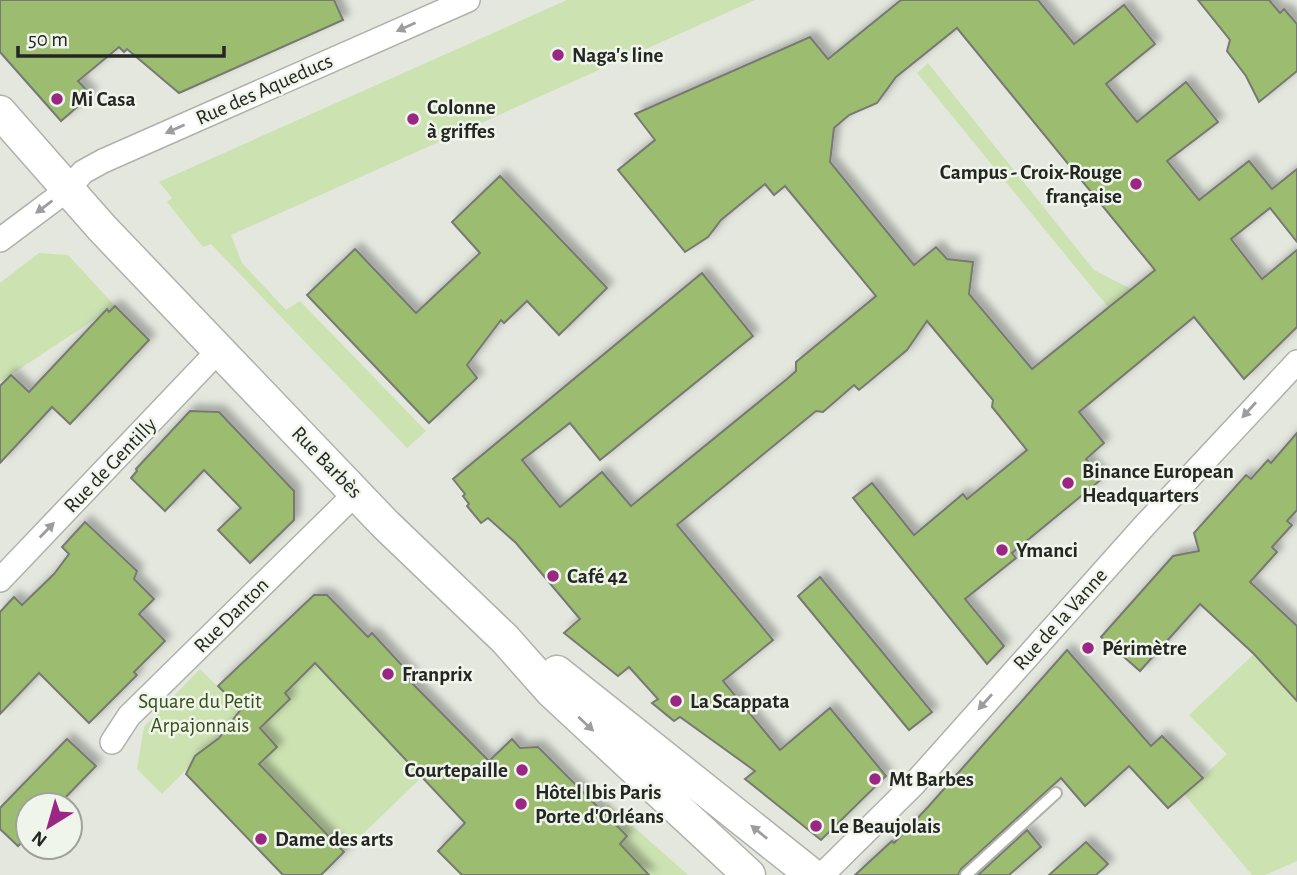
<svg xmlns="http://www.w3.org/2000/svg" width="1297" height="875" viewBox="0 0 1297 875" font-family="'Alegreya Sans',sans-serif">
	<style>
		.green { fill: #cce2b1 }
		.building { fill: #9cbc6f; stroke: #777a72; stroke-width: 2; fill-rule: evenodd; filter: url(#shadow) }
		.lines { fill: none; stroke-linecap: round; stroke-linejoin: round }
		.service-casing { stroke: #aeb2aa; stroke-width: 14 }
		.minor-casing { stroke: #aeb2aa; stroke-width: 26 }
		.secondary-casing { stroke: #aeb2aa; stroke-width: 35 }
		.service { stroke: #fff; stroke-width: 10 }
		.minor { stroke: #fff; stroke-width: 23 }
		.secondary { stroke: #fff; stroke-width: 32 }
		.oneway { fill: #9c9d9c }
		.poi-dot { fill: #9b2784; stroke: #f0f5ec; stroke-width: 2.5 }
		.labels { text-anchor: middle; stroke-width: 5; stroke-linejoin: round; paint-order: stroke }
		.poi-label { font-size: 21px; font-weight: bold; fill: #242622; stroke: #f0f5ec; text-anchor: start }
		.street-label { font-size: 21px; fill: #242622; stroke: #f0f5ec }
		.park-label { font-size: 21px; fill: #394e17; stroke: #f0f5ec }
	</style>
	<defs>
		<filter id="shadow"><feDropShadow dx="6" dy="-6" stdDeviation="3.5" flood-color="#0004"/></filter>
	</defs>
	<rect width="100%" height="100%" fill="#e3e7de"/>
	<g class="green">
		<polygon points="567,0 755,0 231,235 242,263 286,310 300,301 426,431 407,448 211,244 203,247 167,202 172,198 159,182"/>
		<polygon points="928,63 1094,270 1131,289 1108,307 917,73"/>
		<polygon points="39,253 68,255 115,306 0,382 0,283"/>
		<polygon points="1254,654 1297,700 1297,861 1265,875 1252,875 1184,794 1227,754 1189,715"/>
		<polygon points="315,663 423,776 344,852 258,766 277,747 260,728 290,699 285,693"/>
		<path d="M200 669 244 713 235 717C223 733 214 742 197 754L194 762 162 794 137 769 144 727Z"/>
		<polygon points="608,804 688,875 649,875 617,847 627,836 602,811"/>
	</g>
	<g class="building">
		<polygon points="0,0 334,0 343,20 179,93 127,49 124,52 119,47 78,81 91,95 61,121 0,52"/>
		<path d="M901 0H1038L1074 44 1124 5 1155 44 1106 84 1137 122 1186 82 1218 122 1167 161 1199 200 1249 161 1272 189 1297 169V242L1270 208 1231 239 1262 279 1297 250V327L1244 379 1194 317 1079 412 1104 443 1086 459 1103 478 1012 553 1016 558 965 599 1004 646 987 664 853 498 872 483 914 535 963 494 967 499 1027 450 992 407 993 400 927 321 907 350 859 390 854 385 823 412 816 411 677 525 773 640 723 681 780 750 830 708 886 776 821 840 745 779 755 771 680 717 674 721 652 703 658 699 629 667 618 676 564 633 580 619 516 543 488 518 481 523 467 506 469 504 463 496 465 494 453 479 702 273 753 336 600 460 570 423 522 460 560 507 602 472 631 506 787 379 796 371V362L876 296 785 186 774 195 765 184 721 220 708 237 685 252 618 170 655 140 635 114 810 37 828 59ZM957 28 1155 270 1032 369 969 294 973 262 947 259 936 247 914 265 830 162 834 128 849 115 877 103 896 77Z"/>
		<polygon points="1198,0 1269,0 1280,13 1284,9 1297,24 1297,71 1259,102 1246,76 1227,51 1230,40"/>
		<polygon points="500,176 607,288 559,335 527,301 504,323 501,320 467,365 477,378 429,423 307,295 355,249 416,313 480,253 452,222"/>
		<polygon points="115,306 149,340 70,424 52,407 0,463 0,386 11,375 29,392 107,309 109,312"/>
		<polygon points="190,411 219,412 294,491 294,520 250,563 218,530 241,508 204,470 165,511 131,478 137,471 136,469"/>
		<polygon points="1297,433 1297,510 1287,521 1292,525 1272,547 1277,552 1250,582 1297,626 1297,701 1254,654 1200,604 1140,671 1101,637 1173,556 1199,551 1194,533 1246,475 1251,479 1268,460 1271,463"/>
		<polygon points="85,522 137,571 134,579 154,599 139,614 165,641 134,672 137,675 89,723 39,673 0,714 0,612 14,597 22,605 54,574 69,554 62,547"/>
		<polygon points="820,577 932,712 909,730 798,596"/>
		<polygon points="314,595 327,595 368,637 372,633 412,676 408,679 489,761 512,739 520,748 538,747 627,836 620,844 649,875 462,875 438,851 465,823 315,663 285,693 290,699 260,728 277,747 259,764 344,852 321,875 283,875 186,774 195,756 219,738 241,709 218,686"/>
		<polygon points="1067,650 1151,746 1162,736 1203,778 1168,808 1129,766 1085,806 1061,778 961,869 958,875 855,875 892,841 894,843 928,807"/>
		<polygon points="67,739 96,766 58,805 28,805 28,836 18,846 0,829 0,808"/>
		<polygon points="1027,830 1041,847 1009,875 978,875"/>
		<polygon points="1086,842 1108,864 1096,875 1049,875"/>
	</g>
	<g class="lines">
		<g class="service-casing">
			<polyline id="service" points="966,875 1056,793"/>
		</g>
		<g class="minor-casing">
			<g id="minor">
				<polyline points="0,240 67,190 83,172 103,161 468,0"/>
				<polyline points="0,580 219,350"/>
				<polyline points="112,742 129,716 356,493"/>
				<polyline points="822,875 913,785 1145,525 1297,362"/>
			</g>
		</g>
		<g class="secondary-casing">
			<g id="secondary">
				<polyline points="0,112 102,228 385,524 505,639 551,691 749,875"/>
				<polyline points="557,672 812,875"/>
			</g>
		</g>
		<use href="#service" class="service"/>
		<use href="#minor" class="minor"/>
		<use href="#secondary" class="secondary"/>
	</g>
	<defs><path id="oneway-solid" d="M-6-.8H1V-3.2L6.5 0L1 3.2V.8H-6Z" transform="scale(1.75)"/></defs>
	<g class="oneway">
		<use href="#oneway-solid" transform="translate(406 27) rotate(156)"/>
		<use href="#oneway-solid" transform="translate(175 129) rotate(156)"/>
		<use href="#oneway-solid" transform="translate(44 207) rotate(143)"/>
		<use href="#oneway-solid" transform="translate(1249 410) rotate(132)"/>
		<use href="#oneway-solid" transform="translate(47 530) rotate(-46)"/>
		<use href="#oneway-solid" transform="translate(985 702) rotate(132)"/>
		<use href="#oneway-solid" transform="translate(586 724) rotate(43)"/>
		<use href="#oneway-solid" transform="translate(759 832) rotate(-141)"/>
	</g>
	<g class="poi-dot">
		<circle cx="558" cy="55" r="7"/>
		<circle cx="57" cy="99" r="7"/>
		<circle cx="413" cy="119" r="7"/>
		<circle cx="1136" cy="184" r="7"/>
		<circle cx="1068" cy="483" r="7"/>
		<circle cx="1002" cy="550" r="7"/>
		<circle cx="553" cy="576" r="7"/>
		<circle cx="1088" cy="648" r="7"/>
		<circle cx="388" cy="674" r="7"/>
		<circle cx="676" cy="701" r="7"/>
		<circle cx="522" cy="770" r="7"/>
		<circle cx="875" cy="779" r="7"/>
		<circle cx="521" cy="804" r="7"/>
		<circle cx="816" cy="826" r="7"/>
		<circle cx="261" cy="839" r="7"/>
	</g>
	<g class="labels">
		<g class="poi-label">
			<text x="572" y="62">Naga's line</text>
			<text x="71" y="106">Mi Casa</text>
			<text x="427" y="114">Colonne<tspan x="427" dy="24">à griffes</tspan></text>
			<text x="1122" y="179" text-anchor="end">Campus - Croix-Rouge<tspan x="1122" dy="24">française</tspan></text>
			<text x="1082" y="478">Binance European<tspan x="1082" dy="24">Headquarters</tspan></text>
			<text x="1016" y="557">Ymanci</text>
			<text x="567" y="583">Café 42</text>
			<text x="1102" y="655">Périmètre</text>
			<text x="402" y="681">Franprix</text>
			<text x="690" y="708">La Scappata</text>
			<text x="508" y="777" text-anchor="end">Courtepaille</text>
			<text x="889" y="786">Mt Barbes</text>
			<text x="535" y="799">Hôtel Ibis Paris<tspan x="535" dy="24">Porte d'Orléans</tspan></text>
			<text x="830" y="833">Le Beaujolais</text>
			<text x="275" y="846">Dame des arts</text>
		</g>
		<g class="street-label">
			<text transform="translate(264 89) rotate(-24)" y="7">Rue des Aqueducs</text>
			<text transform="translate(327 462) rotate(46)" y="7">Rue Barbès</text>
			<text transform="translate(110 465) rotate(-46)" y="7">Rue de Gentilly</text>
			<text transform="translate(231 615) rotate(-45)" y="7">Rue Danton</text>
			<text transform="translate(1060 619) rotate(-48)" y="7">Rue de la Vanne</text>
		</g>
		<g class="park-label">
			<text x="200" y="708">Square du Petit<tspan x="200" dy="24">Arpajonnais</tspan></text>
		</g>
	</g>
	<g transform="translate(49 826) rotate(217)"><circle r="33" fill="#f0f5ec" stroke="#9ea29b" stroke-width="2"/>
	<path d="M0-5L12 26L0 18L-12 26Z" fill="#9b2784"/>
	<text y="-10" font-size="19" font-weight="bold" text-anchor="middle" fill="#242622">N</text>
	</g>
	<path d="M18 46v10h206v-10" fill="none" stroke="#242622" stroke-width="3.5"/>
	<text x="28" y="46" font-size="21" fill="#242622" stroke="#f0f5ec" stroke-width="5" paint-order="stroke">50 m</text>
</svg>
